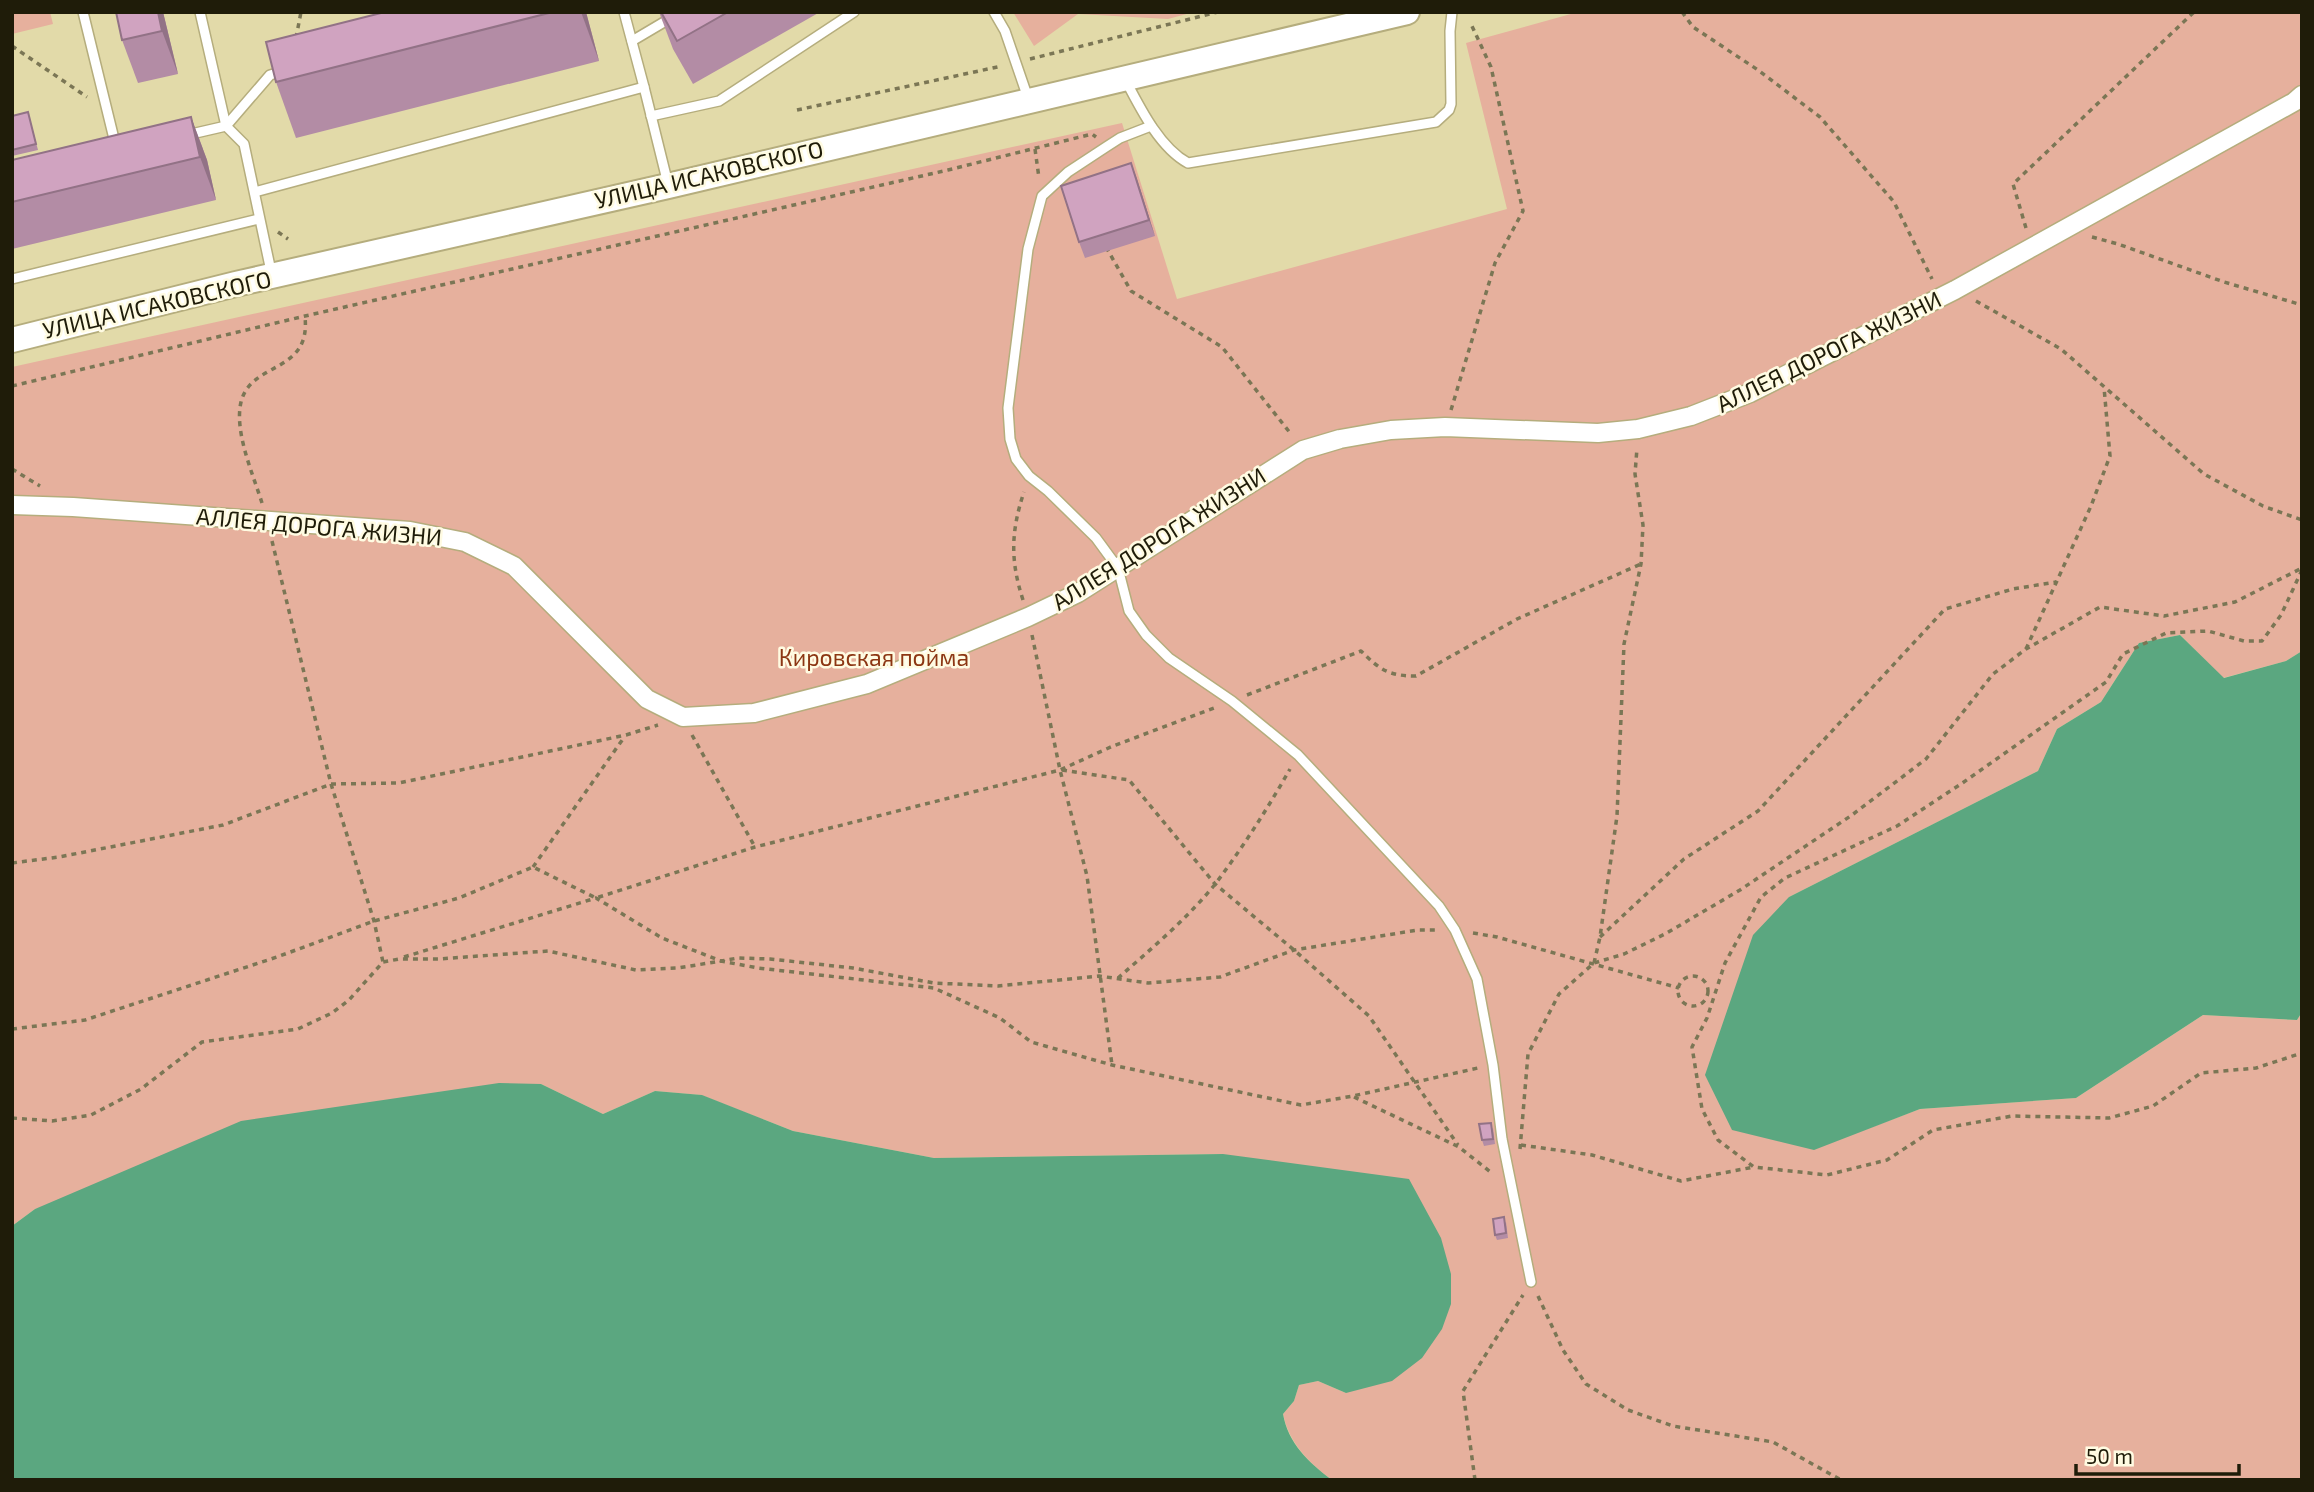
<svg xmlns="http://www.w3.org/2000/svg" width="2314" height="1492" viewBox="0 0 2314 1492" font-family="'Exo 2',sans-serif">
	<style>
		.green { fill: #e6b09d }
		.water { fill: #5ba780 }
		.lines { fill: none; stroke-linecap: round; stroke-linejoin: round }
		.lane-casing { stroke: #b5ad7d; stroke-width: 12 }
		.street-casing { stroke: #b5ad7d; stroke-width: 21 }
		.secondary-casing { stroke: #b5ad7d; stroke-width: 28 }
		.path { stroke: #7b7655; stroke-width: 3.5; stroke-dasharray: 5 5; stroke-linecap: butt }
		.lane { stroke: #fff; stroke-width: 9 }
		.street { stroke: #fff; stroke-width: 18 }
		.secondary { stroke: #fff; stroke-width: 24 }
		.wall { fill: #b38ca5 }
		.shaded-wall { fill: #927286 }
		.building { fill: #d0a3c0; stroke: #927286; stroke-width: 2 }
		.labels { text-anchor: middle; stroke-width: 5; stroke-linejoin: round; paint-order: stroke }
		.street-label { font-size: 23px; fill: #1f1c09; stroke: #fffbe2 }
		.park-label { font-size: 23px; fill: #8c3613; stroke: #fffbe2 }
	</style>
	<rect width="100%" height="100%" fill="#e2daa9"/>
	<g class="green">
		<polygon points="12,12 50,12 53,24 12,34"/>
		<polygon points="1013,12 1194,12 1168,19 1078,14 1034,46"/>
		<path d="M1578 12H2302V651L2286 661 2223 678 2180 635 2139 643 2101 702 2057 729 2038 771 1789 897 1814 1149 1920 1109 2076 1098 2203 1015 2297 1020 2302 1012V1480H1332C1309 1463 1289 1443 1283 1414L1294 1401 1299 1385 1318 1381 1346 1393 1223 1154 934 1158 793 1131 701 1095 655 1091 603 1114 541 1084 35 1209 12 1226V367L1122 123 1177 299 1507 209 1466 43Z"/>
	</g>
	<g class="water">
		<polygon points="2180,635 2224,678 2286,661 2302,651 2302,1012 2297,1020 2203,1015 2076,1098 1920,1109 1814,1150 1732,1130 1705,1075 1753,935 1789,897 2038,771 2057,729 2101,702 2139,643"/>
		<path d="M499 1083 541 1084 603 1114 655 1091 702 1095 793 1131 934 1158 1223 1154 1409 1179 1441 1238 1451 1274V1304L1442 1329 1422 1358 1392 1381 1346 1393 1318 1381 1299 1385 1294 1401 1283 1414C1288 1443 1309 1463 1332 1480H12V1226L35 1209 241 1121Z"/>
	</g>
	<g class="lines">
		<g class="lane-casing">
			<g id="lane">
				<polyline points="83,12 116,147"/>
				<polyline points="200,12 226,126 244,144 272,276"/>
				<polyline points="624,12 644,87"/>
				<polyline points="994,12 1005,31 1028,98"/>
				<polyline points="632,41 681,12"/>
				<path d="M1126 81C1140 108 1160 148 1188 163L1436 122 1449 110 1451 104 1450 31 1452 12"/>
				<polyline points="651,116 719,101 854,12"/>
				<polyline points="1151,126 1120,138 1106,147 1068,172 1042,196 1028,249 1008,408 1010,439 1016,459 1029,476 1048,491 1096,538 1118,568 1129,611 1146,635 1169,658 1232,701 1298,755 1439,906 1455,930 1477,979 1493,1065 1502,1139 1531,1282"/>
				<polyline points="187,135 226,126 270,75 284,71"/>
				<polyline points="255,192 644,87 668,184"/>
				<polyline points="12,279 259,219"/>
			</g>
		</g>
		<g class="street-casing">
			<polyline id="street" points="12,505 73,507 410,531 465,542 514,566 647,699 683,717 754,713 867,684 1028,617 1078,593 1303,450 1340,439 1391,430 1445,427 1598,433 1638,429 1691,416 1750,393 1955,290 2294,102 2302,95"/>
		</g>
		<g class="secondary-casing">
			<polyline id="secondary" points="12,340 236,284 668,186 1407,12"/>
		</g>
		<g class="path">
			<polyline points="1682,12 1693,27 1758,70 1820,117 1894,202 1932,279"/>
			<polyline points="296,38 301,12"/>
			<polyline points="12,46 87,97"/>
			<polyline points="1030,59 1218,12"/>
			<polyline points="797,110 1002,66"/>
			<polyline points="1035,149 1039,178"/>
			<polyline points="2026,228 2013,184 2194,12"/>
			<polyline points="278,232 288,239"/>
			<polyline points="2092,237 2118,244 2224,282 2302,305"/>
			<polyline points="1106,247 1131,291 1222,347 1291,434"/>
			<polyline points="1976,301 2061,349 2204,474 2263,506 2302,520"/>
			<polyline points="12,386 305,316 948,170 1092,134 1096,137"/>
			<polyline points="1451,410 1495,263 1523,211 1491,67 1471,24"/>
			<polyline points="12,469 40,486"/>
			<path d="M262 503C253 474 234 432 241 402 251 361 311 374 305 317"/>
			<polyline points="272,541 331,784 374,921 383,962"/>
			<polyline points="2302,570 2281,615 2262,641 2244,641 2208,631 2166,633 2123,654 2106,682 1961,784 1897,826 1785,878 1761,897 1725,963 1707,1018 1692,1047 1702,1109 1718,1140 1754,1167 1827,1175 1887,1160 1933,1130 2012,1116 2109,1118 2153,1106 2201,1073 2256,1068 2302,1053"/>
			<path d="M1023 600C1010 560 1011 531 1024 492"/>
			<polyline points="1032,635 1060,770 1087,876 1112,1065"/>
			<polyline points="2026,649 2091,506 2110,456 2104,387"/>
			<path d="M1247 695 1361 651C1380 670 1389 676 1416 676L1517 619 1641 564"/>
			<polyline points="692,735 755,847"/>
			<polyline points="1062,770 1129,780 1215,884 1294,950 1369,1016 1458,1145"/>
			<polyline points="12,863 59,857 223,825 331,784 399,783 626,735 658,725"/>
			<polyline points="533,867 625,736"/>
			<polyline points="1473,933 1497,937 1679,988"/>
			<polyline points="1600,937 1684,859 1758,811 1945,609 2013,589 2056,582"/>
			<polyline points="404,957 596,898 662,938 721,961 738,958 770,959 853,968 934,983 998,986 1099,976 1148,983 1220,977 1294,950 1418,930 1437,930"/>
			<polyline points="1594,963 1600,937 1617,816 1624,644 1641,564 1643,525 1635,474 1637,448"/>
			<circle cx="1693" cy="991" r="15"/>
			<path d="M1118 978C1150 950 1190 916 1216 883 1243 847 1268 808 1290 769"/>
			<polyline points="12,1029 85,1020 277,957 374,921 459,898 533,867 596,898 755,847 1060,770 1113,746 1214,708"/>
			<polyline points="1354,1097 1459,1147 1493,1174"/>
			<polyline points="12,1118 52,1121 91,1115 141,1089 202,1042 298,1029 332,1013 349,1000 383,962 399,959 438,959 548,951 636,970 678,968 721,961 758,968 934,988 1000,1018 1031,1042 1112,1065 1301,1105 1353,1096 1478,1068"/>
			<polyline points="1521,1145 1592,1155 1681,1181 1754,1167"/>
			<polyline points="1520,1149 1528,1054 1559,994 1594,963 1624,954 1665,934 1740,890 1852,815 1926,759 1993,674 2026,649 2100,607 2164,616 2235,602 2302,568"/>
			<polyline points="1538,1296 1563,1350 1586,1384 1628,1410 1673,1426 1773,1442 1841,1480"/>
			<polyline points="1475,1480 1463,1391 1523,1295"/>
		</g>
		<use href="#lane" class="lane"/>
		<use href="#street" class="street"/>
		<use href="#secondary" class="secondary"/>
	</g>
	<g class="wall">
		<polygon points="163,12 178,74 138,83 122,40"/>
		<polygon points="385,12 586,12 599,61 296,138 276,82"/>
		<polygon points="659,12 820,12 693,84 673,49"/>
		<polygon points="28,112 38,150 12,156 12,116"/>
		<polygon points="191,117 207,160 216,200 12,249 12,160"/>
		<polygon points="1131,163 1155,236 1085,258 1079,242"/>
		<polygon points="1493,1128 1495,1144 1484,1146 1482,1140"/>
		<polygon points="1506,1222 1508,1238 1497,1240 1495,1235"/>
	</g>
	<g class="shaded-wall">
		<polygon points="158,12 163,12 178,74 162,31"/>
		<polygon points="581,12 586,12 599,61"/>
		<polygon points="191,117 207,160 216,200 200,157"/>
		<polygon points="1131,163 1137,179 1155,236 1149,220"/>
	</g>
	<g class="building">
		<polygon points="116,12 158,12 162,31 122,40"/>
		<polygon points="385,12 553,12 276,82 266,42"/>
		<polygon points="661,12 728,12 677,41"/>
		<polygon points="28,112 36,144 12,150 12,116"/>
		<polygon points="191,117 200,157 12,202 12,160"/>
		<polygon points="1131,163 1149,220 1079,242 1061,186"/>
		<polygon points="1491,1123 1493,1139 1482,1140 1479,1124"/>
		<polygon points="1504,1217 1506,1233 1495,1235 1493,1219"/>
	</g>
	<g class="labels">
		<g class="street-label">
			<text transform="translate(709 175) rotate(-13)" y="8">УЛИЦА ИСАКОВСКОГО</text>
			<text transform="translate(157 305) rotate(-13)" y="8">УЛИЦА ИСАКОВСКОГО</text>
			<text transform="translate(1829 352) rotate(-26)" y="8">АЛЛЕЯ ДОРОГА ЖИЗНИ</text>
			<text transform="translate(319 527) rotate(5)" y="8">АЛЛЕЯ ДОРОГА ЖИЗНИ</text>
			<text transform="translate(1159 539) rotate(-32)" y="8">АЛЛЕЯ ДОРОГА ЖИЗНИ</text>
		</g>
		<g class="park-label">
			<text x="874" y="666">Кировская пойма</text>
		</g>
	</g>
	<rect width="2314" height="1492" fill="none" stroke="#1f1c09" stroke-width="28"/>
	<path d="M2076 1464v10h163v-10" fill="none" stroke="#1f1c09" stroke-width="3.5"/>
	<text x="2086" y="1464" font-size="21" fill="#1f1c09" stroke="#fffbe2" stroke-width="5" paint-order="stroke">50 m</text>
</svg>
